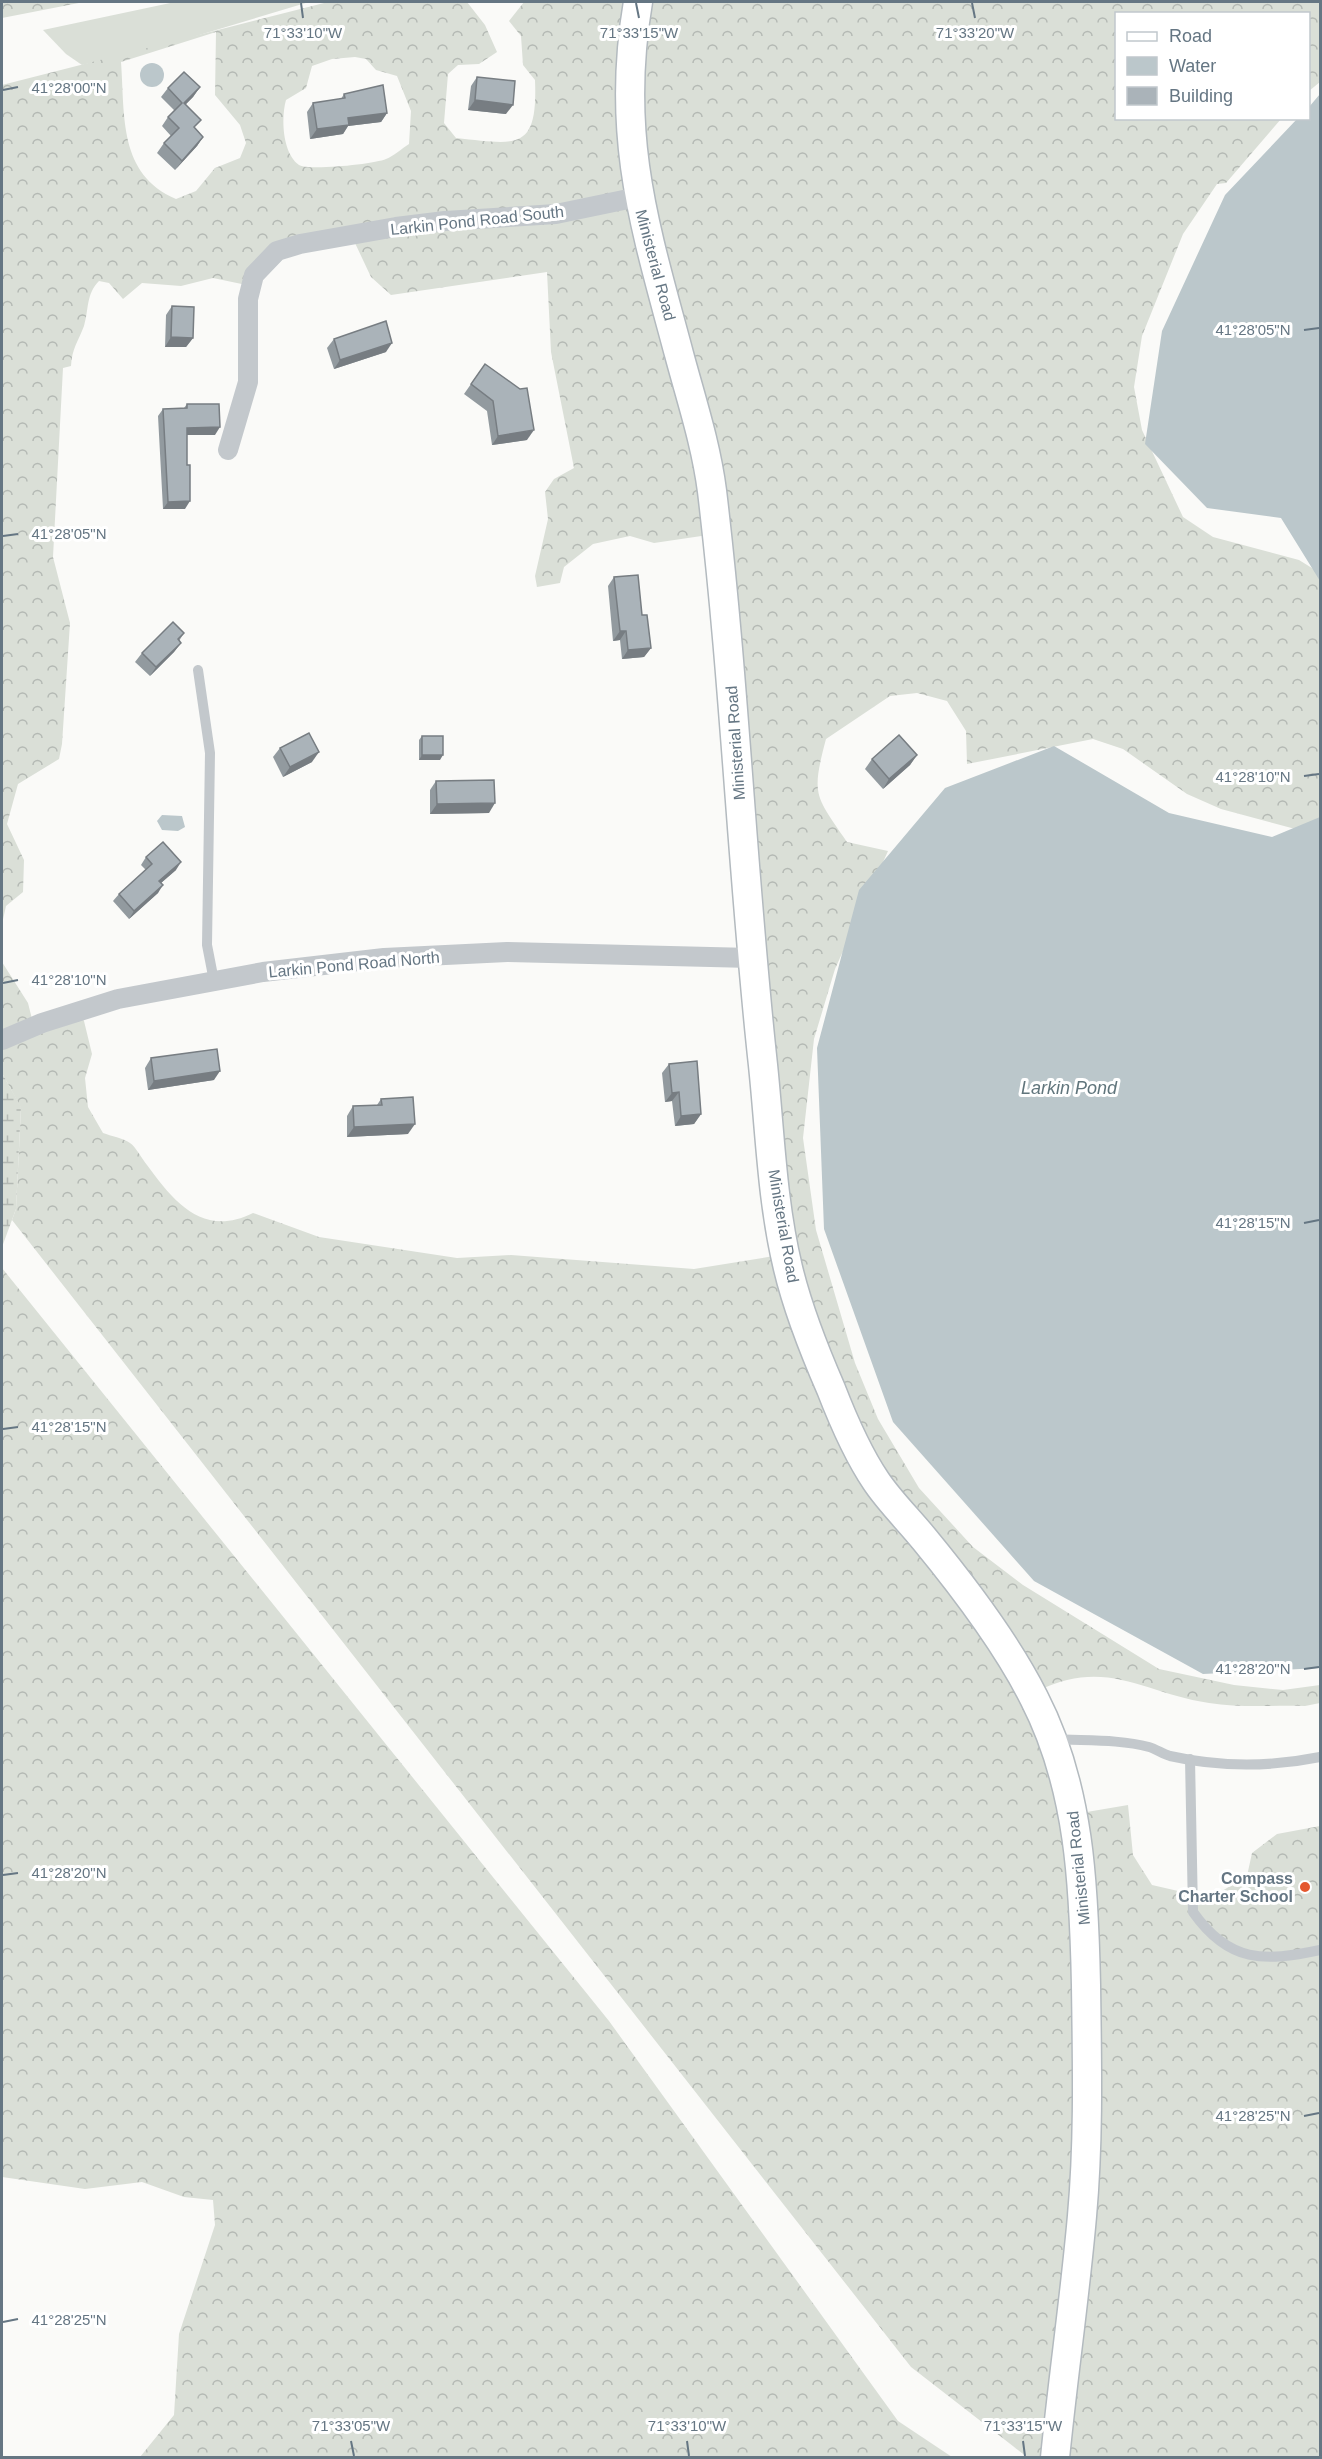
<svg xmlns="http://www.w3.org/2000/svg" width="1322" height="2459" viewBox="0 0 1322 2459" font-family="Helvetica,sans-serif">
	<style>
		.grass { fill: #dadfd7 }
		.forest { fill: url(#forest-crowns); fill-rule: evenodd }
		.wetland { fill: url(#wetland-marsh) }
		.water { fill: #bbc7cb }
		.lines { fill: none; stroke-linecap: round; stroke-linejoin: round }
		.secondary-casing { stroke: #b3babf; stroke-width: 31 }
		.service { stroke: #c3c8cc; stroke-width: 10 }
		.minor { stroke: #c3c8cc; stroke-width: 20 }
		.secondary { stroke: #fff; stroke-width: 28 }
		.wall { fill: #929a9f }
		.shaded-wall { fill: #777d82 }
		.building { fill: #aab3b9; stroke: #777d82; stroke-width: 1.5 }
		.ticks { fill: none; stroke: #657683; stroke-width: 2 }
		.poi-dot { fill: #e4572e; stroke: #fff; stroke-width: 2 }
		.labels { text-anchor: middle; stroke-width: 6; stroke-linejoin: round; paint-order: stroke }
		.street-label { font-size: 16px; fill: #657683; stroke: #fff }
		.poi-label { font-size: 16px; font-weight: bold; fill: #657683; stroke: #fff; text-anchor: end }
		.water-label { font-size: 18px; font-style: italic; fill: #60757c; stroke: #fff }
		.ticks-label { font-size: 15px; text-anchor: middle; fill: #657683; stroke: #fff; stroke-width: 6; stroke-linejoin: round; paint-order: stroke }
	</style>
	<defs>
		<pattern id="forest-crowns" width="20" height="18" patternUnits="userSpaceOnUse" patternTransform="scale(1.5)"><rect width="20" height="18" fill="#dadfd7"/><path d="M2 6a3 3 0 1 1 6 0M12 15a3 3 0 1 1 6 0" fill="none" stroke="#b4b9b4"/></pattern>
		<pattern id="wetland-marsh" width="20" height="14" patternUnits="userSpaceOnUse" patternTransform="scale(1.5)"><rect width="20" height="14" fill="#dadfd7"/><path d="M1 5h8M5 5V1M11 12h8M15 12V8" fill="none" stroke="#b4b9b4"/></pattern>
	</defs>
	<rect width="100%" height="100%" fill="#fafaf8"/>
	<polygon class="grass" points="175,2 309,2 166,45 82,65 66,54 43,30"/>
	<g class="forest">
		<polygon points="2,2 84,2 2,18"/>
		<path d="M328 2H467L485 25 497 52 479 64 458 65 448 74 444 123 456 138C516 144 538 153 535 80L523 65 521 36 509 21 524 2H1320V82L1309 91 1308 14H1116V118L1281 119 1226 183 1217 184 1183 234 1142 336 1134 387 1142 430 1183 517 1213 537 1299 560 1320 573V828L1299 830 1221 809 1187 794 1123 749 1093 739 967 764 966 731 947 701 917 693 890 696 826 739C811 796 815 795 847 842L888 851 835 969 814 1039 803 1138 816 1230 855 1363 878 1419 919 1488 973 1547 1023 1585 1159 1669 1234 1685 1283 1690 1320 1685V1703L1305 1706C1274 1705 1240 1708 1209 1703 1143 1693 1107 1657 1037 1691L1075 1814 1128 1805 1133 1855 1152 1885 1200 1896 1217 1894 1247 1876 1252 1853 1277 1834 1320 1826V2457H1027L911 2367 12 1220 16 1209 21 1108 2 1073V962L28 1003 34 1027 79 1013 84 1021 92 1054 85 1078 88 1107 103 1133C111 1136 123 1138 130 1143 136 1147 142 1159 147 1165 174 1202 203 1238 253 1213L319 1237 457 1258 511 1255 694 1269 774 1256 715 534 654 543 630 536 593 544 564 567 560 583 537 587 535 576 548 519 545 492 554 479 574 468 551 352 547 272 391 295 371 277 347 226 301 240 256 287 213 278 181 286 142 283 123 299 109 283 99 281C86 294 89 309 84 326 78 342 72 348 71 366L63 368 53 557 70 623 62 744 59 759 18 784 7 824 24 860 23 892 6 906 2 924V85ZM216 32 215 95 240 125 246 143 240 158 215 168 196 191 176 199C118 174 125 116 121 62ZM355 57 366 59 376 70 397 76 411 111 409 144C401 149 394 156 386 159 375 164 308 171 299 165 282 153 281 117 286 100L306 88 312 66 332 59Z"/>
		<polygon points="2,1268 609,2021 898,2421 952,2457 140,2457 174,2415 179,2334 215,2225 213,2200 184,2197 142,2182 85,2189 2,2177"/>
	</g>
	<polygon class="wetland" points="2,1073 21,1107 16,1209 2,1247"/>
	<g class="water">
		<circle cx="152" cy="75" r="12"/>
		<polygon points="1320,94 1320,581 1281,518 1207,508 1145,444 1162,331 1225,195 1297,119 1308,118 1309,107"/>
		<polygon points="1054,746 1169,813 1272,837 1320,817 1320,1668 1203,1674 1034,1581 893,1422 824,1229 817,1048 859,890 945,788"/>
		<polygon points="162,815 182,816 185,827 178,831 162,830 157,821"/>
	</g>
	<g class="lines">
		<g class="secondary-casing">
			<path id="secondary" d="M638 2C615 136 645 227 679 354 691 399 706 444 712 491 735 682 742 874 763 1065 770 1132 772 1202 788 1268 798 1310 814 1350 831 1389 843 1420 857 1453 876 1481 890 1502 909 1520 925 1540 962 1585 1008 1646 1034 1698 1080 1787 1084 1887 1086 1985 1087 2061 1089 2139 1082 2216 1075 2296 1063 2377 1055 2458"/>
		</g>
		<g class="service">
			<polyline points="198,670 210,753 207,945 214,981"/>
			<path d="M1053 1739C1084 1741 1119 1739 1149 1747 1156 1749 1163 1754 1170 1756 1219 1767 1271 1767 1320 1757"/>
			<path d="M1190 1759 1193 1912C1229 1963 1264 1962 1320 1950"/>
		</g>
		<g class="minor">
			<polyline points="228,450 248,382 248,299 254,275 277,251 300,244 396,227 445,221 556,214 638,197"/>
			<polyline points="2,1040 42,1023 118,999 263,972 384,958 507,952 751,958"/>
		</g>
		<use href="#secondary" class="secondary"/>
	</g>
	<g class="wall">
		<polygon points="477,77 506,114 468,110 471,86"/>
		<polygon points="200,87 193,97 186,104 195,128 203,137 197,146 175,170 157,153 164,143 171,136 162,126 168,117 175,111 161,97 168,88"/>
		<polygon points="344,94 387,113 381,122 348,126 343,134 310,139 307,112 313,103 341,99"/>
		<polygon points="172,306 193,338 186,347 165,347 166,315"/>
		<polygon points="334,339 386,352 334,369 327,348"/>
		<polygon points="485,364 527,440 492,445 487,411 464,394"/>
		<polygon points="187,404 215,435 187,435 185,509 163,509 158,416 163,409 184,408"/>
		<polygon points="614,577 642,615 651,648 644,657 622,659 620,640 613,641 608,586"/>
		<polygon points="184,633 179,641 181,643 174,652 150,676 135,662 142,653"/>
		<polygon points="422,736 440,760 419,760 419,740"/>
		<polygon points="280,748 312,762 283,777 273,757"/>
		<polygon points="917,755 910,765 883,789 865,769 872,759"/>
		<polygon points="436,781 489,813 430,814 430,790"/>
		<polygon points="146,857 176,870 161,883 158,893 129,919 113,901 119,894 146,870 141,865"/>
		<polygon points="151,1058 214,1080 148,1090 145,1068"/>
		<polygon points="669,1064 701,1114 694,1124 675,1126 672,1101 665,1102 662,1073"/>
		<polygon points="381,1099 408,1134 347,1137 347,1116 353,1106 377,1105"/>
	</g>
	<g class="shaded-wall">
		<polygon points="200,87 193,97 178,112 184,103"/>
		<polygon points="475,100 513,105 506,114 468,110"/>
		<polygon points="387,113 381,122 348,126 343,134 310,139 317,129 348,118"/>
		<polygon points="203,137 197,146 175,170 182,161"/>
		<polygon points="171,337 193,338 186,347 165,347"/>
		<polygon points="392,343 386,352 334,369 340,360"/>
		<polygon points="220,427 215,435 182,435 187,428"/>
		<polygon points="534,430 527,440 492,445 498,436"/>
		<polygon points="190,501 185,509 163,509 168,502"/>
		<polygon points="620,631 626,631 620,640 613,641"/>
		<polygon points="181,643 174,652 150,676 156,667"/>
		<polygon points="651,648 644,657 622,659 628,650"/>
		<polygon points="319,752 312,762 283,777 290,767"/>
		<polygon points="422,755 443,755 440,760 419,760"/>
		<polygon points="917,755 910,765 883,789 889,779"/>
		<polygon points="495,803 489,813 430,814 437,804"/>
		<polygon points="181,862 176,870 154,889 159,881"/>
		<polygon points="163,885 158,893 129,919 134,911"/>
		<polygon points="220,1071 214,1080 148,1090 154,1081"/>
		<polygon points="679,1092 672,1101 665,1102 672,1093"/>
		<polygon points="701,1114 694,1124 675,1126 681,1116"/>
		<polygon points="415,1124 408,1134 347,1137 354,1127"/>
	</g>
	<g class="building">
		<polygon points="184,72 200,87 184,103 201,120 194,127 203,137 182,161 164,143 179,128 168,117 182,103 168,88"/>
		<polygon points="477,77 515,81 513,105 475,100"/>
		<polygon points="383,85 387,113 348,118 349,125 317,129 313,103 345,98 344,94"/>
		<polygon points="172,306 194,307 193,338 171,337"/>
		<polygon points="386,321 392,343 340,360 334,339"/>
		<polygon points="485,364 520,389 527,388 534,430 498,436 493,401 471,384"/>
		<polygon points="187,404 219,404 220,427 187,428 187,465 190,465 190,501 168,502 163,409 187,408"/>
		<polygon points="638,575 642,615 647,615 651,648 628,650 626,631 620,631 614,577"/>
		<polygon points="173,622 184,633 178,639 181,643 156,667 142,653"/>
		<polygon points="309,733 319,752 290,767 280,748"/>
		<polygon points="899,735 917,755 889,779 872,759"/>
		<rect x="422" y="736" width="21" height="19"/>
		<polygon points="494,780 495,803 437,804 436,781"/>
		<polygon points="163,842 181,862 159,881 163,885 134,911 119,894 152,864 146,857"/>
		<polygon points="217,1049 220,1071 154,1081 151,1058"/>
		<polygon points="697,1061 701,1114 681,1116 679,1092 672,1093 669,1064"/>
		<polygon points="413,1097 415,1124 354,1127 353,1106 382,1105 381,1099"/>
	</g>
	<path class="ticks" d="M301 3 303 18M636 3 639 18M972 3 975 18M3 90 18 87M1304 330 1319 328M3 536 18 534M1304 776 1319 774M3 983 18 980M1304 1223 1319 1220M3 1429 18 1427M1304 1669 1319 1667M3 1875 18 1873M1304 2116 1319 2113M3 2322 18 2319M351 2441 354 2456M687 2441 689 2456M1023 2441 1025 2456"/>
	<circle class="poi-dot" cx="1305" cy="1887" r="6"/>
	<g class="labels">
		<g class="street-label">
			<text transform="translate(477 220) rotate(-6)" y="6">Larkin Pond Road South</text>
			<text transform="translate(656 265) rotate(75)" y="6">Ministerial Road</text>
			<text transform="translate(735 743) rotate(-94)" y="6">Ministerial Road</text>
			<text transform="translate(354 964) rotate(-5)" y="6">Larkin Pond Road North</text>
			<text transform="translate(784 1226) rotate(80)" y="6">Ministerial Road</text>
			<text transform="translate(1078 1868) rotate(-96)" y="6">Ministerial Road</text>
		</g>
		<g class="poi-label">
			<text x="1293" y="1884">Compass<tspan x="1293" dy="18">Charter School</tspan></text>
		</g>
		<g class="water-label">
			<text x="1069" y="1094">Larkin Pond</text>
		</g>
	</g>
	<g class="ticks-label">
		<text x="303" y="38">71°33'10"W</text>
		<text x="639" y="38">71°33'15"W</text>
		<text x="975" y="38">71°33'20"W</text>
		<text x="69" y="93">41°28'00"N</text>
		<text x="1253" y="335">41°28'05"N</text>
		<text x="69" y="539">41°28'05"N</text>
		<text x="1253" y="782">41°28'10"N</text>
		<text x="69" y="985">41°28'10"N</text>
		<text x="1253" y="1228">41°28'15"N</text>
		<text x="69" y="1432">41°28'15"N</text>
		<text x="1253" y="1674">41°28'20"N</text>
		<text x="69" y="1878">41°28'20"N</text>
		<text x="1253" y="2121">41°28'25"N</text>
		<text x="69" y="2325">41°28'25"N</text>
		<text x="351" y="2431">71°33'05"W</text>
		<text x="687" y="2431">71°33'10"W</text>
		<text x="1023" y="2431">71°33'15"W</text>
	</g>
	<rect width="1322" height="2459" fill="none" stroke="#657683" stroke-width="6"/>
	<rect x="1115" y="12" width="195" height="108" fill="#ffffff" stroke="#c1c8cd" stroke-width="1.5"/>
	<rect x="1127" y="32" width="30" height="9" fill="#ffffff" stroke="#c1c8cd" stroke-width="1.5"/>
	<text x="1169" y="42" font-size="18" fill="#657683">Road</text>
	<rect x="1127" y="57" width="30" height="18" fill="#bbc7cb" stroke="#c1c8cd" stroke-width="1.5"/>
	<text x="1169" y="72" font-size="18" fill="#657683">Water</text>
	<rect x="1127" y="87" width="30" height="18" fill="#aab3b9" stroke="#c1c8cd" stroke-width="1.5"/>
	<text x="1169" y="102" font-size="18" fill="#657683">Building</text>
</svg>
